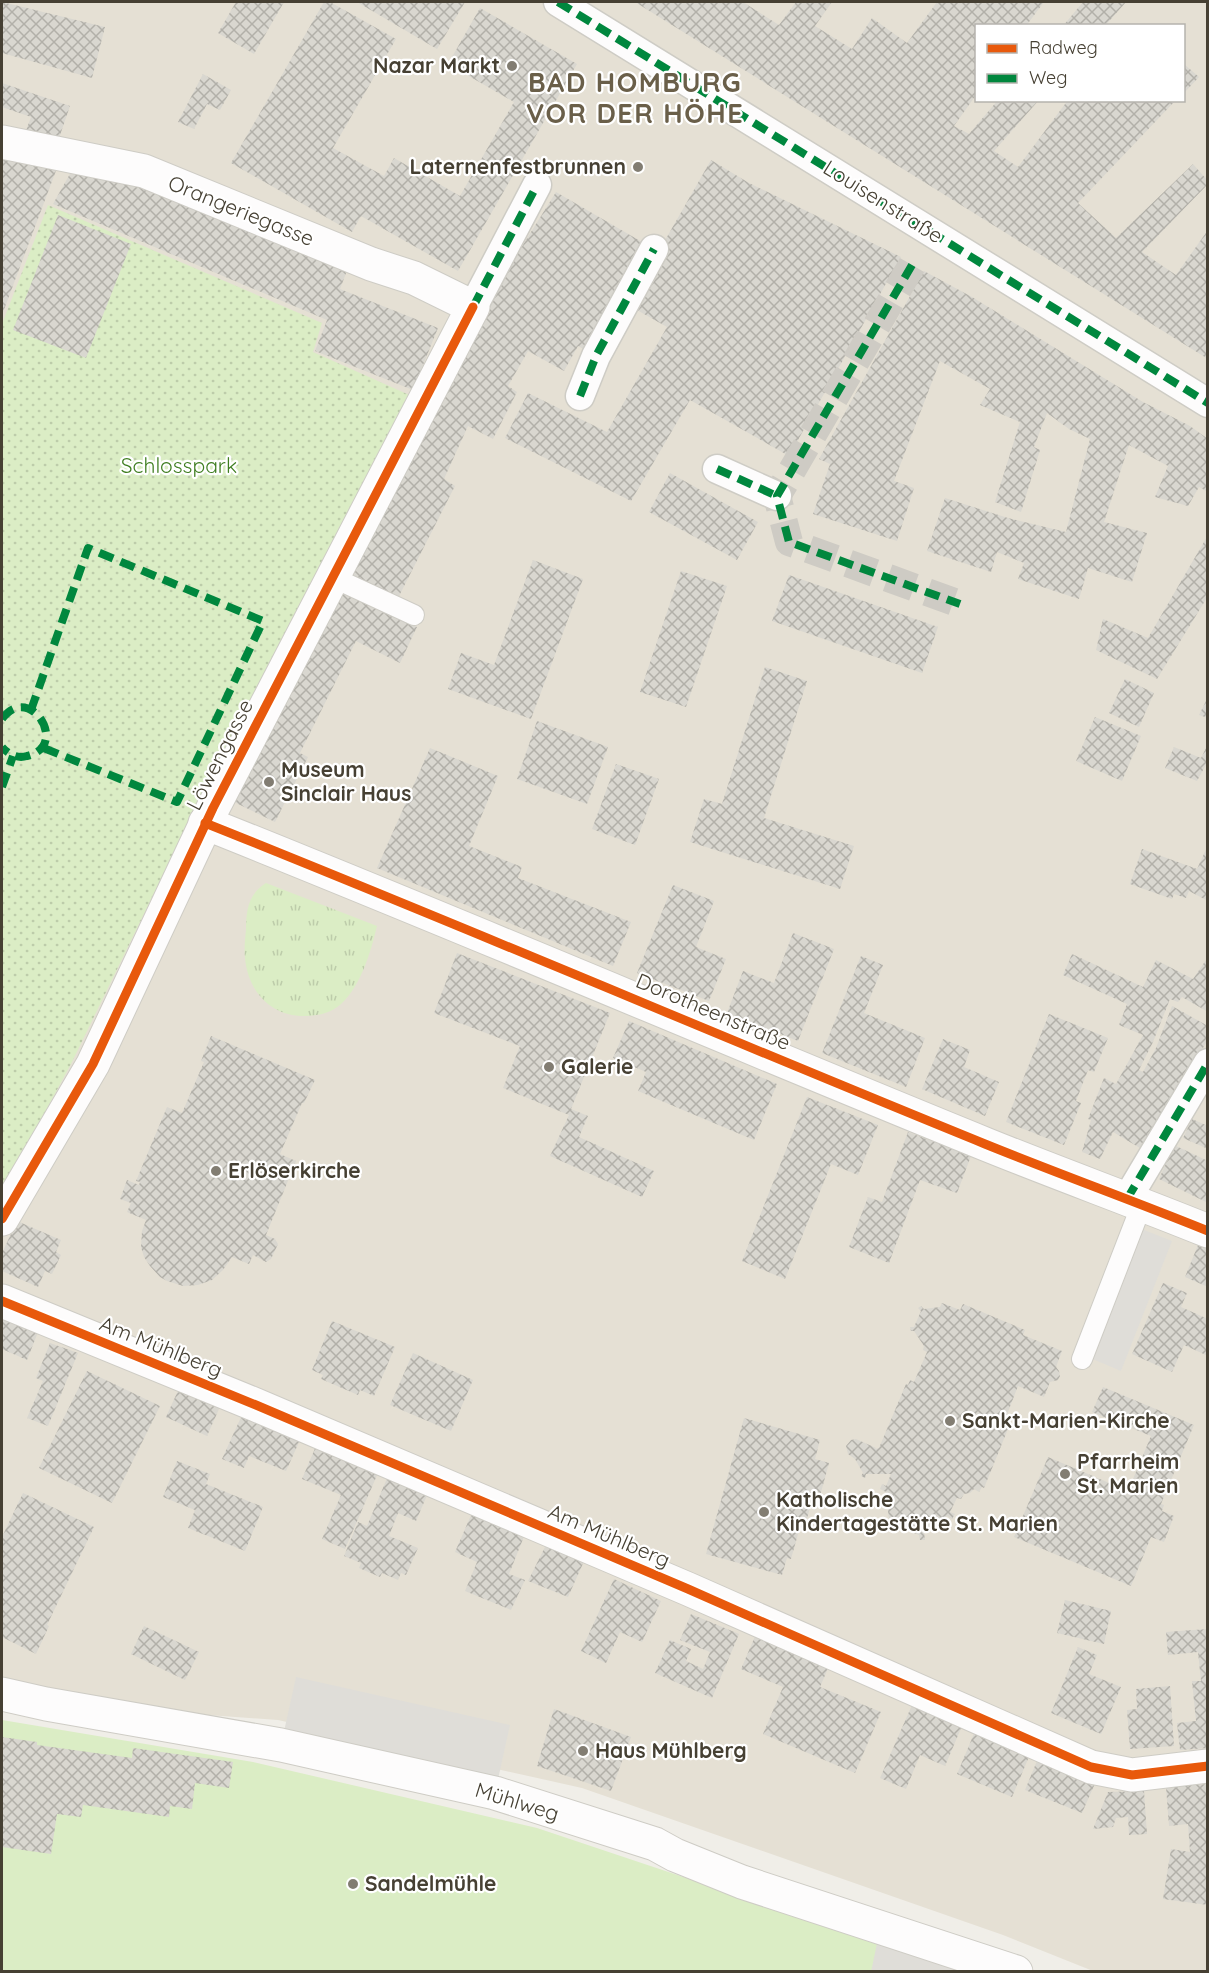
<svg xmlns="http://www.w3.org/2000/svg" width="1209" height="1973" viewBox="0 0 1209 1973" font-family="Quicksand,sans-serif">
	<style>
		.residential { fill: #e5e0d4; fill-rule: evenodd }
		.grass { fill: url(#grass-tufts) }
		.park { fill: url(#park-dots) }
		.pitch { fill: #dbedc5 }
		.parking { fill: #dfddd8 }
		.building { fill: url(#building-cross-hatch) }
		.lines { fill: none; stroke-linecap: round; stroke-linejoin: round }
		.pedestrian-tunnel { stroke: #cecbc4; stroke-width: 28; stroke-dasharray: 28 14; stroke-linecap: butt }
		.service-casing { stroke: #ceccc5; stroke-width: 22 }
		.pedestrian-casing { stroke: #ceccc5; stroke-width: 31 }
		.minor-casing { stroke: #ceccc5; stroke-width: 35 }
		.service { stroke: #fdfcfc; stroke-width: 20 }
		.pedestrian { stroke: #fdfcfc; stroke-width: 28 }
		.minor { stroke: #fdfcfc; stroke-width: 33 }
		.quiet { stroke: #00873e; stroke-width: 8; stroke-dasharray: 15 8; stroke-linecap: butt }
		.cycleway-casing { stroke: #fff; stroke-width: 13 }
		.cycleway { stroke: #e8590c; stroke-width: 9 }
		.poi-dot { fill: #827d72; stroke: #fff; stroke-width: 2 }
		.labels { text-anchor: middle; stroke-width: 4.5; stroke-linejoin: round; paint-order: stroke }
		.poi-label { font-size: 21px; font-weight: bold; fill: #464033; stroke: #fff; text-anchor: start }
		.street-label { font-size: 21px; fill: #464033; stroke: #fff }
		.park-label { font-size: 21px; fill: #3f7e21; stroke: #fff }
		.district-label { font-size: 27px; font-weight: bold; letter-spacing: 1.5px; fill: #6a5f49; stroke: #fff }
	</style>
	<defs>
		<pattern id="grass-tufts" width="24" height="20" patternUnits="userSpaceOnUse" patternTransform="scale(1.5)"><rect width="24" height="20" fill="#dbedc5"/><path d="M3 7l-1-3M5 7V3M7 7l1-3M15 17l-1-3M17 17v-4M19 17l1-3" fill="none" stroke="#bdccaa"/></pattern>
		<pattern id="park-dots" width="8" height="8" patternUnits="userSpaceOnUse" patternTransform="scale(1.5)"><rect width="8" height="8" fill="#dbedc5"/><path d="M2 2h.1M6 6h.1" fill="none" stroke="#bdccaa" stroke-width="1.8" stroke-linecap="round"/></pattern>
		<pattern id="building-cross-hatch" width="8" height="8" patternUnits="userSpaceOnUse" patternTransform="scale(1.5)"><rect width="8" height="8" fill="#d9d7d0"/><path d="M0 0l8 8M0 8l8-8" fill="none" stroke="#b2b0a9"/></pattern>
	</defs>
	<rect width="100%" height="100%" fill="#f0eee8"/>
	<path class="residential" d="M2 2H1207V1971H1093L1003 1935 582 1788 278 1720 2 1700ZM976 26H1184V100H976Z"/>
	<path class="grass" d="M266 883 377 926C371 951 361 986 341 1004 331 1013 320 1015 308 1016 272 1018 248 992 245 958 244 949 245 939 246 930 246 911 248 894 266 883Z"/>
	<polygon class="park" points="48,205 322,323 313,352 416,398 195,809 72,1062 2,1192 2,324"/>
	<polygon class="pitch" points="2,1720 253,1762 537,1828 871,1940 980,1971 2,1971"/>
	<g class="parking">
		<polygon points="1134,1226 1172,1241 1121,1371 1083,1355"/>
		<polygon points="296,1677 510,1725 495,1793 281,1745"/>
		<polygon points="880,1929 1016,1972 871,1972"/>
	</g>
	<g class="building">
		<polygon points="2,2 105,27 92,78 2,53"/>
		<polygon points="236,2 284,2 254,54 218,33"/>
		<polygon points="324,2 330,2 396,39 333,148 384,176 394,158 460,196 514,102 448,64 480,8 577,64 458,271 361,216 352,232 231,163"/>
		<polygon points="357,2 465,2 437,49"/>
		<polygon points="635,2 743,2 779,25 796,2 832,2 815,26 852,49 872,18 907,43 937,2 1044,2 1026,26 976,26 976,95 954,126 969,134 998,100 1039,100 994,151 1018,167 1068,100 1176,100 1078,203 1116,238 1193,164 1208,181 1208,184 1142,252 1176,275 1208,230 1208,359"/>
		<polygon points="1083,2 1126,2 1105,26 1063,26"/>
		<polygon points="1184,64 1199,77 1184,93"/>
		<polygon points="203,74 231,90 220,110 207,104 194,129 178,122"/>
		<polygon points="2,83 70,106 56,147 24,136 31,117 2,107"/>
		<polygon points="2,147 57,168 2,315"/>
		<polygon points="711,160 749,183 901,257 789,456 690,400 631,501 505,438 528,393 607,432 667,327 628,305"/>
		<polygon points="71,172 139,182 348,268 340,289 438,328 413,390 315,351 327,320 53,204"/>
		<polygon points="556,192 654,249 596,356 578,346 564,371 528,351 508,386 517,392 493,439 468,426 444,479 455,486 397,600 345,576 491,296"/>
		<polygon points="58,215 131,244 86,358 13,330"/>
		<polygon points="924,271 972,297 1143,402 1190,426 1208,439 1208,492 1199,487 1188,506 1155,497 1168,466 1129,445 1104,522 1147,533 1132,582 1088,568 1079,599 1018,579 1024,563 997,552 991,572 927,551 945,498 1008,518 1066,532 1090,439 1069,429 1047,413 1034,447 1040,450 1021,512 995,502 1020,422 980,405 990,389 940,361 894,481 914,488 897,541 813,514 830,464 819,459"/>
		<polygon points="670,473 758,522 737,560 649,512"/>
		<polygon points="1208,535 1208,596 1157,679 1096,650 1103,619 1148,638"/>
		<polygon points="533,560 583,579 531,719 448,689 461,653 494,665"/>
		<polygon points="681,571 727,586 686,707 640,692"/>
		<polygon points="789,575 938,627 922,673 772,621"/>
		<polygon points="339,588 417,627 400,663 356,641 300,753 308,757 275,822 232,801"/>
		<polygon points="765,667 807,681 764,818 854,846 840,889 690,842 704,799 722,804"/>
		<polygon points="1125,679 1154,693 1139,727 1109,713"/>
		<polygon points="1208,697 1208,718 1199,715"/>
		<polygon points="1095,717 1141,736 1122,781 1076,761"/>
		<polygon points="537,721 608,747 587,804 517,779"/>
		<polygon points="1208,744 1208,761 1197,781 1165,768 1174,747 1201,758"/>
		<polygon points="430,748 498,776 469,846 522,867 518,878 631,922 613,966 377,868"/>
		<polygon points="616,764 659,779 635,845 592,829"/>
		<polygon points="1208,845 1208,901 1189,891 1186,898 1174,894 1172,899 1130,884 1142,849 1197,869"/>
		<polygon points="673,885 714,901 696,947 726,959 709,1001 637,973"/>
		<polygon points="793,933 834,949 798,1041 727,1013 743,971 774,983"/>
		<polygon points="457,953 610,1013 571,1109 588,1116 579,1137 654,1171 642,1197 550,1156 569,1115 503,1088 520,1046 434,1013"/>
		<polygon points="1072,954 1143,987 1156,960 1193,979 1208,957 1208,1012 1182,997 1178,1002 1170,999 1153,1042 1139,1070 1143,1072 1156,1048 1172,1006 1208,1026 1208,1040 1140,1148 1113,1132 1100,1159 1082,1152 1091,1120 1088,1119 1104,1078 1116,1084 1143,1035 1119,1025 1127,1004 1063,975"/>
		<polygon points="861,956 883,965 864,1013 925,1038 906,1087 822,1053"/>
		<polygon points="1049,1014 1108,1038 1094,1072 1088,1070 1076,1101 1081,1103 1064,1145 1006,1122"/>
		<polygon points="629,1021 777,1084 754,1140 638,1091 646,1072 613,1058"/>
		<polygon points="211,1036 315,1080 304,1103 302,1103 280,1154 296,1161 266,1235 275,1239 278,1244 271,1259 266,1262 253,1255 249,1264 232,1257 223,1270 212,1280 198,1285 183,1286 167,1281 160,1277 150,1266 144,1257 141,1247 142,1231 146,1220 127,1212 131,1203 120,1199 127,1180 139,1185 140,1182 136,1181 167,1107 182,1113 204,1062 201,1061"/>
		<polygon points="943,1039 970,1050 964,1067 999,1082 985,1116 922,1089"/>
		<polygon points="807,1097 878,1125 858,1175 831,1164 785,1279 742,1261"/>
		<polygon points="1192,1119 1208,1126 1208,1149 1183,1138"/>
		<polygon points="908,1132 971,1156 957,1193 920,1180 889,1263 849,1247 868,1197 882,1202"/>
		<polygon points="1174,1145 1208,1161 1208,1203 1159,1179"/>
		<polygon points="17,1221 61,1240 56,1252 61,1255 52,1274 45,1271 38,1287 2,1271 2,1253"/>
		<polygon points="1200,1240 1208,1243 1208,1287 1185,1277"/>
		<polygon points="1163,1283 1187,1293 1181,1307 1208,1319 1208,1356 1184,1345 1172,1372 1132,1354"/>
		<polygon points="942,1303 960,1310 963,1304 1025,1330 1023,1335 1062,1351 1056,1367 1059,1371 1060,1376 1058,1380 1050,1382 1044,1397 1018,1386 1006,1417 1010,1418 1008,1423 1010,1424 984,1488 982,1487 979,1492 974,1489 970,1493 964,1494 961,1499 957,1498 950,1512 955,1514 952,1519 947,1516 924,1533 925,1540 920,1540 919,1535 892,1524 888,1527 884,1523 889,1520 886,1492 880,1489 882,1484 886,1486 891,1474 866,1474 865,1478 861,1476 863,1473 855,1459 848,1454 846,1446 851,1440 856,1439 876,1448 875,1449 879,1448 906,1384 908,1385 910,1380 914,1382 927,1352 923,1350 924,1346 914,1331 911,1331 910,1327 914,1327 921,1311 918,1308 921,1306 924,1309 940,1307"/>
		<polygon points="2,1311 40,1327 27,1360 2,1349"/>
		<polygon points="332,1321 395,1347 374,1396 360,1390 358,1395 321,1379 323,1375 312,1370"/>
		<polygon points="50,1343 78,1353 48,1426 27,1418 43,1381 36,1378"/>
		<polygon points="413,1353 473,1380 451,1431 390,1405"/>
		<polygon points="87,1371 160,1406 112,1503 39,1468"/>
		<polygon points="182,1382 223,1400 207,1436 166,1417"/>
		<polygon points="1103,1387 1194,1425 1161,1504 1164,1505 1162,1511 1174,1516 1164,1542 1151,1537 1131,1586 1014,1537 1048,1457 1128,1491 1151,1436 1092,1412"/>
		<polygon points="242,1415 300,1440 286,1471 249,1456 244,1468 222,1459"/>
		<polygon points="744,1418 820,1440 815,1459 829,1463 820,1496 814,1494 804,1529 800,1527 791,1559 787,1558 782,1575 706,1554"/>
		<polygon points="316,1446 378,1473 345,1549 322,1539 341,1495 302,1479"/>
		<polygon points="177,1461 210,1474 206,1484 263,1507 245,1551 188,1528 195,1510 163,1497"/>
		<polygon points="388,1476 428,1493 416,1521 398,1513 389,1536 418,1548 406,1575 401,1573 398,1580 382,1573 380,1577 359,1568 361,1563 344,1556 358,1522 367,1526"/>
		<polygon points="23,1493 94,1527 47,1625 49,1626 36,1654 2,1637 2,1537"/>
		<polygon points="472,1513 525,1534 509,1574 525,1580 511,1610 465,1591 477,1562 455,1552"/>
		<polygon points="547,1543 585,1559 568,1597 528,1581"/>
		<polygon points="614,1579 661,1601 642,1642 620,1632 606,1663 581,1651"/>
		<polygon points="1065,1600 1111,1611 1104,1644 1057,1633"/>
		<polygon points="691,1614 739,1634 712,1698 655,1673 670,1640 691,1649 686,1661 703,1669 710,1652 680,1640"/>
		<polygon points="144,1626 199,1652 185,1680 131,1654"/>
		<polygon points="1208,1629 1208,1748 1180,1750 1177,1723 1196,1721 1192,1681 1201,1681 1198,1652 1168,1655 1166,1632"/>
		<polygon points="756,1634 829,1666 820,1687 881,1712 855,1773 763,1734 783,1687 741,1669"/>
		<polygon points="1078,1647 1097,1655 1089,1674 1121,1687 1101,1734 1051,1713"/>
		<polygon points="1170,1686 1174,1746 1130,1749 1127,1710 1137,1709 1136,1689"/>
		<polygon points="912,1705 962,1726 945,1766 920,1755 906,1789 880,1778"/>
		<polygon points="554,1709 631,1737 611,1791 537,1766"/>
		<polygon points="976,1729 1031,1752 1012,1797 957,1774"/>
		<polygon points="2,1737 37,1742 37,1745 132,1758 133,1748 233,1762 229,1788 195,1783 192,1809 170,1806 169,1817 83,1805 81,1817 57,1814 51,1854 2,1847"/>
		<polygon points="1039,1756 1097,1779 1082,1813 1025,1790"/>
		<polygon points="1208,1784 1208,1905 1163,1899 1171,1849 1190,1852 1188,1824 1169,1826 1166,1787"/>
		<polygon points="1144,1791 1147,1834 1129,1835 1128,1817 1116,1818 1113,1827 1093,1829 1108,1792"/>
	</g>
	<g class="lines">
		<polyline class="pedestrian-tunnel" points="912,265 777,496 789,542 960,604"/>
		<g class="service-casing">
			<g id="service">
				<polyline points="332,577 414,615"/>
				<polyline points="1082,1359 1142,1204"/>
			</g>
		</g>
		<g class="pedestrian-casing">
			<g id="pedestrian">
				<polyline points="558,2 1208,403"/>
				<polyline points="473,307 537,185"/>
				<polyline points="580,396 596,356 654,249"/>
				<polyline points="717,469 777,496"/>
				<polyline points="1127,1199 1208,1063"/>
			</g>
		</g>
		<g class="minor-casing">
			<g id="minor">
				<polyline points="2,142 144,171 371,264 414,278 473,307 213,808 93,1064 2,1219"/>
				<path d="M205 823C466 927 724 1038 985 1144 1059 1174 1134 1201 1208 1231"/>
				<polyline points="2,1301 256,1405 688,1589 1091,1767 1132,1775 1208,1766"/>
				<polyline points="2,1694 46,1704 281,1745 495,1793 655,1844 675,1855 742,1882 1016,1972"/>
			</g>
		</g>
		<use href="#service" class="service"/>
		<use href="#pedestrian" class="pedestrian"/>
		<use href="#minor" class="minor"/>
		<g class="quiet">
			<polyline points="558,2 1208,403"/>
			<polyline points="912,265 777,496 789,542 960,604"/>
			<polyline points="473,307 537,185"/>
			<polyline points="580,396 596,356 654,249"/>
			<polyline points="717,469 777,496"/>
			<polyline points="31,710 88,548 263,621 177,802 41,747"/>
			<path d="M2 719C29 681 71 746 27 756 17 759 8 754 2 747"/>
			<polyline points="2,787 13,756"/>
			<polyline points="1127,1199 1208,1063"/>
		</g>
		<g class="cycleway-casing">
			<g id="cycleway">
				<path d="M205 823C466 927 724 1038 985 1144 1059 1174 1134 1201 1208 1231"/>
				<polyline points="2,1219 93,1064 213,808 473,307"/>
				<polyline points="2,1301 256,1405 688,1589 1091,1767 1132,1775 1208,1766"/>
			</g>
		</g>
		<use href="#cycleway" class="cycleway"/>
	</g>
	<g class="poi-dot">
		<circle cx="512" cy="66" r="6"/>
		<circle cx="638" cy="167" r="6"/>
		<circle cx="269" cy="782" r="6"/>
		<circle cx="549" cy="1067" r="6"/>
		<circle cx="216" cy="1171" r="6"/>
		<circle cx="950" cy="1421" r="6"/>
		<circle cx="1065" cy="1474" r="6"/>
		<circle cx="764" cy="1512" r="6"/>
		<circle cx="583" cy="1751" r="6"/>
		<circle cx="353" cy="1884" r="6"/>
	</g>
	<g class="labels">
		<g class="poi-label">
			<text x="500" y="73" text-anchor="end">Nazar Markt</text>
			<text x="626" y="174" text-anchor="end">Laternenfestbrunnen</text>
			<text x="281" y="777">Museum<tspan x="281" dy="24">Sinclair Haus</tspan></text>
			<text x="561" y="1074">Galerie</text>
			<text x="228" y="1178">Erlöserkirche</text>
			<text x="962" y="1428">Sankt-Marien-Kirche</text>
			<text x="1077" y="1469">Pfarrheim<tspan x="1077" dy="24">St. Marien</tspan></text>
			<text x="776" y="1507">Katholische<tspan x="776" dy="24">Kindertagestätte St. Marien</tspan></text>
			<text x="595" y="1758">Haus Mühlberg</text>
			<text x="365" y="1891">Sandelmühle</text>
		</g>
		<g class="street-label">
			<text transform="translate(883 202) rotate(32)" y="7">Louisenstraße</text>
			<text transform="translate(241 211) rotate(22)" y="7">Orangeriegasse</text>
			<text transform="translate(220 755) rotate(-63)" y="7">Löwengasse</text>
			<text transform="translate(713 1012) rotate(23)" y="7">Dorotheenstraße</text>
			<text transform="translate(161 1347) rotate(22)" y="7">Am Mühlberg</text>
			<text transform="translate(609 1536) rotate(23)" y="7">Am Mühlberg</text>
			<text transform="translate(517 1802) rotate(17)" y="7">Mühlweg</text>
		</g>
		<g class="park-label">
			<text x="179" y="473">Schlosspark</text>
		</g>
		<g class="district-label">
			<text x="635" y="92">BAD HOMBURG<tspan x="635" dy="31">VOR DER HÖHE</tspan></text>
		</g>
	</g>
	<rect width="1209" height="1973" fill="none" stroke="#464033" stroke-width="6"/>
	<rect x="975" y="24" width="210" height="78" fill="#ffffff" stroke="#b5b3ad" stroke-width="1.5"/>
	<rect x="987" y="44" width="30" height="9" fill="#e8590c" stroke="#b5b3ad" stroke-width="1.5"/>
	<text x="1029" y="54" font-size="18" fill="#464033">Radweg</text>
	<rect x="987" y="74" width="30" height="9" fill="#00873e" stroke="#b5b3ad" stroke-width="1.5"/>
	<text x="1029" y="84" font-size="18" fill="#464033">Weg</text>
</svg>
